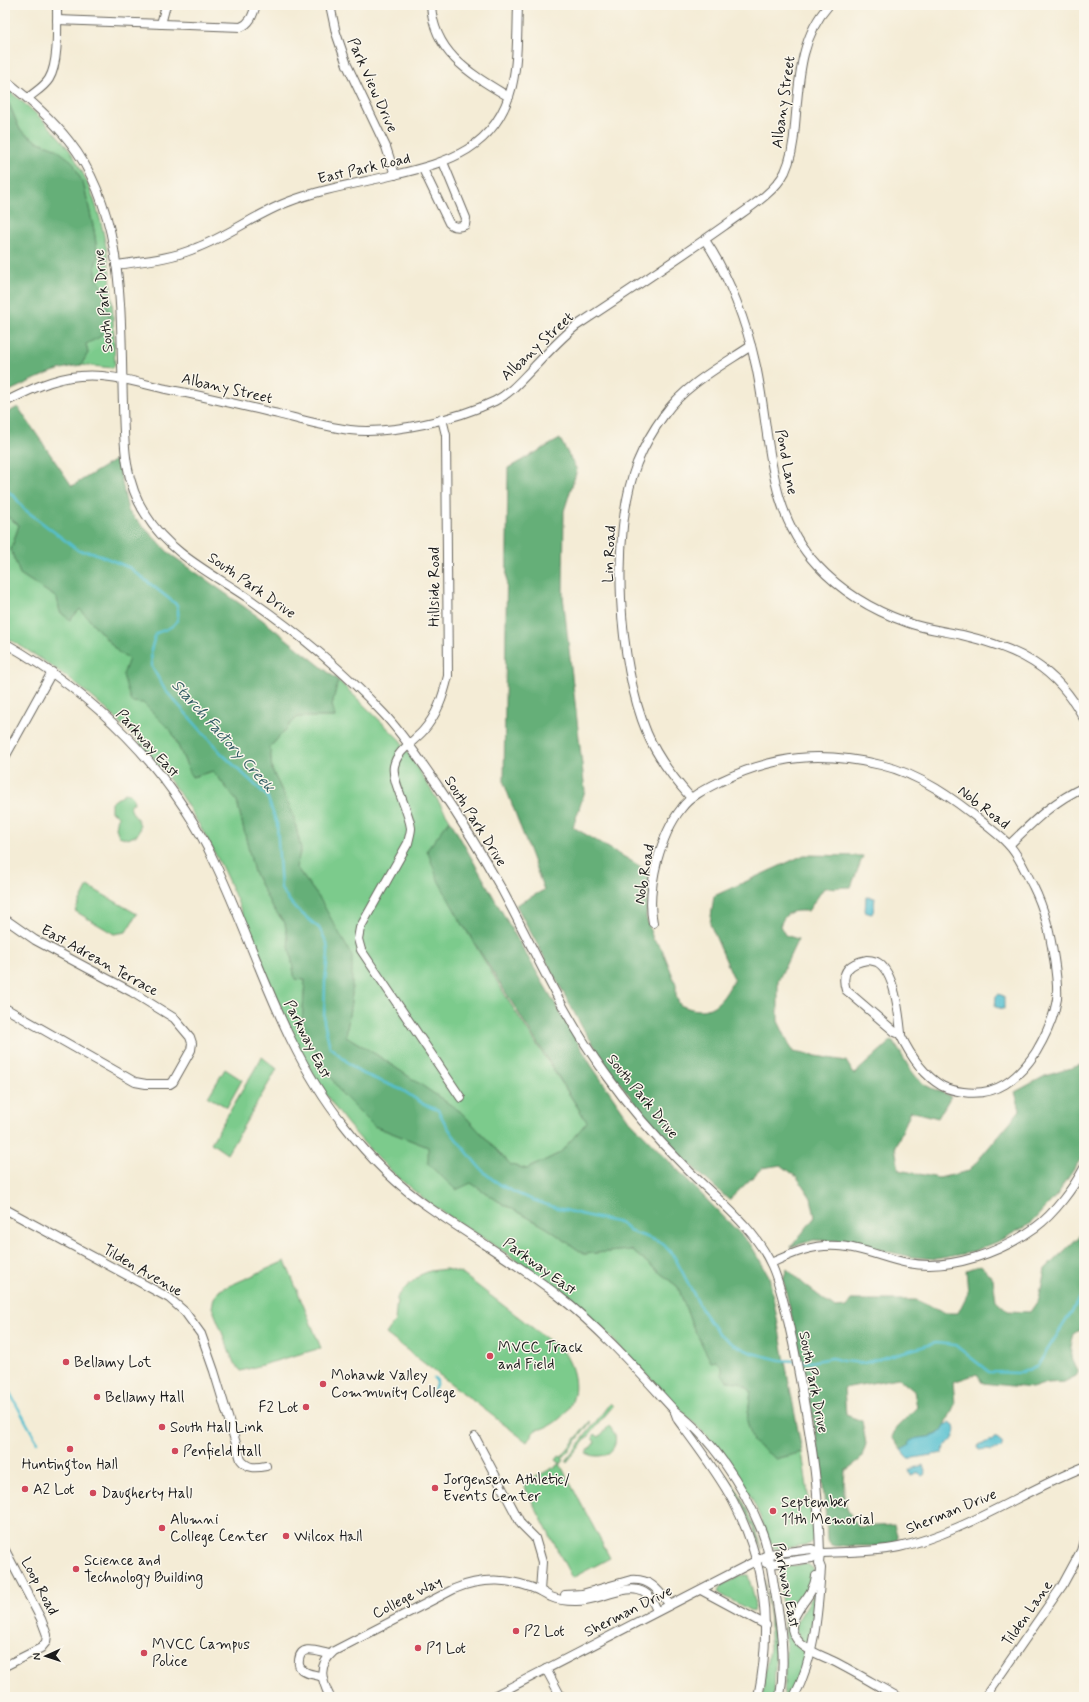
<svg xmlns="http://www.w3.org/2000/svg" width="1089" height="1702" viewBox="0 0 1089 1702" font-family="Mynerve,sans-serif">
	<style>
		.green { fill: #7ccb8c; stroke: #4c7454 }
		.forest { fill: #65af78; stroke: #40664a }
		.water { fill: #55c0d0; stroke: #386e76 }
		.lines { fill: none; stroke-linecap: round; stroke-linejoin: round }
		.stream { stroke: #55c0d0; stroke-width: 2.5 }
		.minor-casing { stroke: #68655d; stroke-width: 10 }
		.minor { stroke: #fff; stroke-width: 8 }
		.poi-dot { fill: #d1495b; stroke: #fbf7ec; stroke-width: 1.5 }
		.labels { text-anchor: middle; stroke-width: 3; stroke-linejoin: round; paint-order: stroke }
		.street-label { font-size: 15px; fill: #1c1c1c; stroke: #fbf7ec }
		.poi-label { font-size: 15px; fill: #1c1c1c; stroke: #fbf7ec; text-anchor: start }
		.water-label { font-size: 16px; font-style: italic; fill: #335e64; stroke: #fbf7ec }
	</style>
	<rect width="100%" height="100%" fill="#fbf7ec"/>
	<filter id="ink" filterUnits="userSpaceOnUse"><feTurbulence type="fractalNoise" baseFrequency=".025" numOctaves="2"/><feDisplacementMap in="SourceGraphic" scale="8" xChannelSelector="R" yChannelSelector="G"/><feConvolveMatrix kernelMatrix="1 2 1 2 8 2 1 2 1" color-interpolation-filters="sRGB"/></filter>
	<filter id="wash" filterUnits="userSpaceOnUse"><feTurbulence type="fractalNoise" baseFrequency=".012" numOctaves="4" result="noise"/><feDisplacementMap in="SourceGraphic" scale="16" xChannelSelector="R" yChannelSelector="G"/><feGaussianBlur stdDeviation="0.9" result="paint"/><feColorMatrix in="noise" values="0 0 0 0 0 0 0 0 0 0 0 0 0 0 0 0 0 1.4 0 .05"/><feComposite in="paint" operator="in"/></filter>
	<g filter="url(#wash)">
		<rect width="100%" height="100%" fill="#f4ecd6"/>
		<g class="green">
			<path d="M5 88C29 106 63 136 77 162 113 226 112 295 115 365L113 368 81 365 88 353 86 344 104 292 97 278 95 266 98 257 94 230 84 186 55 148 36 141 20 130 9 104 5 99Z"/>
			<path d="M5 515 19 525 11 550 20 574 57 598 60 612 70 620 80 609 119 653 129 658 143 703 172 732 192 777 213 771 237 801 254 872 272 907 285 923 295 979 305 980 302 1024 374 1126 428 1147 471 1183 498 1201 547 1228 584 1254 631 1250 678 1287 692 1325 723 1368 727 1381 739 1382 751 1391 747 1421 776 1459 802 1452 814 1536 813 1541 810 1544 779 1549 773 1548C768 1539 765 1529 761 1519 754 1503 746 1486 735 1471 717 1444 692 1422 670 1399 629 1356 589 1312 541 1277 506 1252 469 1230 434 1206 401 1183 371 1153 346 1122 294 1057 269 978 238 903 188 784 118 701 5 637Z"/>
			<polygon points="338,680 400,740 450,820 427,850 460,920 510,1003 587,1122 560,1153 527,1169 511,1165 461,1112 377,1055 346,1036 352,994 320,899 296,867 301,849 293,814 272,770 270,747 297,717 335,717 332,705"/>
			<path d="M125 793 130 794 133 797 134 803 130 804C130 817 146 820 137 835L128 839 119 836 116 828 118 816 115 813 111 812V803Z"/>
			<polygon points="88,886 137,914 126,932 114,934 75,911"/>
			<polygon points="262,1057 277,1069 227,1154 211,1143"/>
			<polygon points="225,1069 242,1080 227,1107 208,1097"/>
			<polygon points="285,1261 321,1348 241,1371 234,1363 212,1307 214,1298 220,1290"/>
			<path d="M446 1269 461 1273 563 1351C578 1373 581 1402 558 1420 553 1424 548 1427 542 1429 540 1429 538 1429 536 1430 533 1432 529 1439 527 1442L386 1334 395 1321 397 1298 404 1289 420 1275 430 1271Z"/>
			<polygon points="610,1403 613,1406 567,1462 566,1461"/>
			<polygon points="590,1421 591,1422 562,1459 564,1460 561,1464 556,1460 559,1456 561,1457"/>
			<path d="M609 1426C626 1443 607 1464 586 1453L595 1442 592 1438 595 1434 599 1437Z"/>
			<polygon points="560,1464 610,1558 572,1578 523,1484"/>
			<path d="M724 1474C737 1483 759 1533 762 1549L740 1499 730 1488 722 1476Z"/>
			<path d="M807 1564 813 1568C821 1594 779 1608 792 1638 794 1645 802 1648 806 1654L801 1673 792 1694 790 1697H784L786 1641 778 1571 783 1567Z"/>
			<polygon points="743,1575 748,1575 755,1601 753,1612 722,1595 718,1592 721,1585"/>
			<polygon points="765,1580 772,1626 776,1644 774,1697 762,1697 770,1640 770,1619"/>
			<path d="M814 1594H816L814 1614 807 1644C800 1641 795 1631 796 1623Z"/>
		</g>
		<g class="forest">
			<path d="M5 99 9 104 20 130 36 141 55 148 73 162 84 186 94 230 98 257 95 266 97 278 104 292 110 317 100 337 86 344 88 353 81 365C54 368 30 382 5 393Z"/>
			<polygon points="18,407 72,486 117,459 128,511 170,554 260,618 338,680 332,705 335,717 297,717 270,747 272,770 293,814 301,849 296,867 320,899 352,956 352,994 346,1036 377,1055 461,1112 511,1165 527,1169 560,1153 587,1122 460,920 438,880 427,850 450,820 519,942 591,1065 629,1120 751,1245 769,1276 802,1452 776,1459 753,1442 747,1421 751,1391 739,1382 727,1381 722,1374 722,1368 716,1361 711,1362 692,1325 678,1287 631,1250 584,1254 547,1228 498,1201 471,1183 456,1190 428,1164 428,1147 374,1126 340,1092 319,1057 302,1024 305,980 295,979 285,923 272,907 254,872 237,801 213,771 192,777 172,732 143,703 131,702 123,675 129,658 119,653 80,609 70,620 60,612 57,598 20,574 11,550 19,525 5,515 5,414"/>
			<path d="M560 439 577 470 564 511 563 596 585 791 573 827 650 872 646 917 653 939 662 949 676 984V996L680 1005C710 1018 721 1004 734 979L710 924 714 896 804 855 863 856 851 887 824 888 808 911C793 911 786 910 780 926L785 935 798 939 778 981V1021L793 1052 846 1061 854 1074 892 1040C903 1054 911 1077 927 1086 934 1090 943 1092 951 1096L938 1118 911 1111 895 1147 899 1170 939 1178 969 1171 1020 1110 1015 1092 1045 1076 1084 1064V1154L1057 1195 1030 1224 997 1242 969 1253 936 1259 912 1257 841 1241 814 1240 791 1247 815 1217 811 1198 797 1177 781 1165 762 1168 729 1200 688 1163 646 1117 610 1070 582 1027 516 905 544 890 504 783 508 468Z"/>
			<path d="M1084 1232V1328L1074 1334C1069 1351 1069 1357 1078 1373L1076 1376 1064 1382 1047 1383 1032 1388 983 1383 977 1374 953 1382 955 1404 943 1430 935 1435 922 1439 901 1450 892 1437 896 1428 917 1407 914 1391 898 1378 844 1388 846 1415 862 1421 866 1444 861 1459 845 1471C843 1497 842 1505 858 1527L894 1525 898 1538 894 1543 877 1546H835L830 1544 827 1541C824 1452 803 1365 783 1279L787 1269 805 1285 835 1308 846 1307 851 1300H916L944 1313H958L968 1293 966 1270 981 1265 993 1279 996 1300 1008 1311 1030 1312 1039 1299 1045 1269Z"/>
		</g>
		<g class="water">
			<polygon points="866,897 875,898 873,913 871,914 865,912"/>
			<polygon points="998,994 1004,996 1004,1009 995,1007 996,996"/>
			<path d="M950 1423 954 1426C957 1436 952 1442 944 1447L943 1453 913 1458H908L901 1450 910 1445 909 1442C920 1433 937 1443 945 1425Z"/>
			<polygon points="994,1438 997,1438 1003,1443 1001,1448 991,1451 988,1449 979,1450 978,1445 993,1440"/>
			<polygon points="923,1465 926,1473 925,1475 922,1476 919,1473 911,1476 909,1470"/>
		</g>
		<g class="lines">
			<g class="stream">
				<path d="M5 489 15 497 24 509 79 551 92 552 130 568 177 605C182 624 172 628 156 633L151 650 152 667 165 690 222 754 267 796 277 824 281 889 294 907 319 928 327 943 328 954 325 982 324 1022 330 1047 359 1072 402 1090 425 1105 438 1110C446 1127 455 1138 467 1152 473 1159 478 1167 485 1173 514 1201 582 1215 621 1223L629 1231 652 1239 663 1244 674 1256 703 1312 718 1333 733 1344 752 1353 780 1360 810 1362 832 1358 843 1361 864 1363 936 1343 955 1345 989 1372 1021 1373 1038 1365 1079 1300 1084 1296"/>
				<polyline points="5,1384 37,1442"/>
				<polyline points="434,1391 437,1381 434,1378"/>
			</g>
		</g>
	</g>
	<g filter="url(#ink)">
		<g class="lines">
			<g class="minor-casing">
				<g id="minor">
					<polyline points="330,5 336,33 347,65 386,147 395,175"/>
					<path d="M431 5C434 54 471 74 509 97"/>
					<path d="M57 20 241 27C251 23 253 14 256 5"/>
					<polyline points="161,24 166,5"/>
					<path d="M5 80C28 98 50 117 69 141 127 214 120 317 123 404 124 443 124 482 146 515 169 553 213 574 248 598 297 632 342 669 383 713 403 734 419 759 436 783 459 817 481 852 501 888 535 951 563 1016 605 1073 629 1107 656 1138 685 1167 715 1198 754 1226 772 1266 783 1291 787 1318 793 1343 801 1384 809 1424 814 1465 818 1494 819 1524 820 1553L819 1563 821 1568C818 1612 815 1657 794 1697"/>
					<path d="M28 98C35 92 44 87 49 79 59 63 57 25 57 5"/>
					<path d="M423 169 449 223C454 228 459 227 465 225L466 218 443 162"/>
					<path d="M705 240C729 275 747 325 756 366 771 435 766 511 817 565 842 592 872 610 906 622 924 629 944 631 962 635 1017 648 1057 667 1084 719"/>
					<path d="M116 265C143 261 171 259 196 248 228 236 256 214 288 202 321 189 360 183 394 175 449 162 496 149 512 86 518 60 517 32 518 5"/>
					<path d="M5 402C29 390 53 378 80 376 108 373 139 383 166 389 203 396 240 405 278 414 302 420 326 427 350 430 391 435 457 419 495 401 511 393 522 379 534 367 548 352 561 338 576 326 626 293 676 260 724 226 744 211 774 194 785 172 792 157 794 141 795 125 799 83 799 38 829 5"/>
					<path d="M442 419 446 435 448 676C443 697 437 715 423 731 413 742 397 751 394 766 391 781 409 810 411 828 411 832 409 838 408 843L360 928 358 939 361 950 461 1098"/>
					<path d="M5 643C94 694 171 769 215 863 257 951 282 1048 344 1125 368 1156 398 1186 430 1208 473 1238 519 1264 560 1297 603 1331 638 1371 675 1411 711 1437 743 1486 760 1527 768 1545 771 1566 774 1586 781 1623 786 1660 780 1697"/>
					<polyline points="5,757 52,672"/>
					<path d="M691 798C674 779 657 757 647 733 618 664 610 533 637 463 644 446 653 430 664 415 685 385 721 366 751 346"/>
					<path d="M1009 845C1034 821 1052 802 1084 787"/>
					<polyline points="5,919 35,940 132,992 174,1018 190,1037 192,1043 191,1050 173,1082 170,1084 146,1084 135,1082 5,1008"/>
					<path d="M653 923C649 904 652 881 657 861 662 843 669 824 681 809 690 796 707 788 721 781 776 755 821 751 881 765 920 774 954 799 985 824 992 830 999 835 1005 841 1018 853 1025 871 1033 886 1045 910 1050 933 1054 959 1056 972 1058 985 1057 999 1054 1018 1046 1035 1036 1052 1018 1079 996 1097 963 1092 956 1091 948 1089 942 1086 923 1075 909 1053 900 1034"/>
					<path d="M867 960C870 960 874 961 877 962 895 972 899 1014 901 1033L900 1034 895 1032 846 990C840 971 850 963 867 960Z"/>
					<path d="M5 1209 169 1298 185 1312 201 1334 214 1371 241 1460C248 1469 256 1468 266 1466"/>
					<path d="M771 1263C793 1253 813 1244 838 1246 862 1247 885 1259 908 1263 951 1271 1002 1252 1036 1227 1054 1214 1074 1187 1084 1168"/>
					<path d="M675 1412 678 1420C697 1446 718 1473 733 1501 766 1563 772 1629 758 1697"/>
					<polyline points="475,1437 521,1524 535,1538 542,1562 540,1591"/>
					<polyline points="5,1550 41,1619 47,1635 46,1642 41,1648 5,1666"/>
					<path d="M766 1563 771 1564 812 1558 820 1553C847 1552 874 1552 899 1547 964 1533 1023 1491 1084 1467"/>
					<path d="M816 1576C814 1596 794 1608 792 1625 791 1632 796 1639 801 1644 810 1652 823 1656 833 1661 855 1672 876 1685 898 1697"/>
					<polyline points="701,1590 766,1625"/>
					<path d="M565 1595 582 1594 631 1580C650 1578 659 1591 670 1605"/>
					<polyline points="546,1669 561,1697"/>
					<path d="M322 1677C316 1674 309 1675 304 1671 300 1669 298 1665 299 1660 301 1643 320 1653 330 1654"/>
					<path d="M330 1697C321 1679 317 1666 334 1651L454 1589C482 1577 513 1578 540 1591 544 1592 547 1595 551 1597 558 1600 567 1601 575 1601 594 1602 621 1586 638 1590 650 1593 653 1601 657 1611"/>
					<polyline points="492,1697 769,1554 812,1549 820,1553"/>
					<polyline points="985,1697 1062,1586 1081,1551 1084,1540"/>
				</g>
			</g>
			<use href="#minor" class="minor"/>
		</g>
	</g>
	<g class="poi-dot">
		<circle cx="490" cy="1356" r="4"/>
		<circle cx="66" cy="1362" r="4"/>
		<circle cx="323" cy="1384" r="4"/>
		<circle cx="97" cy="1397" r="4"/>
		<circle cx="306" cy="1407" r="4"/>
		<circle cx="162" cy="1427" r="4"/>
		<circle cx="70" cy="1449" r="4"/>
		<circle cx="175" cy="1451" r="4"/>
		<circle cx="435" cy="1488" r="4"/>
		<circle cx="25" cy="1489" r="4"/>
		<circle cx="93" cy="1493" r="4"/>
		<circle cx="773" cy="1511" r="4"/>
		<circle cx="162" cy="1528" r="4"/>
		<circle cx="286" cy="1536" r="4"/>
		<circle cx="76" cy="1569" r="4"/>
		<circle cx="516" cy="1631" r="4"/>
		<circle cx="418" cy="1648" r="4"/>
		<circle cx="144" cy="1653" r="4"/>
	</g>
	<g class="labels">
		<g class="street-label">
			<text transform="translate(373 85) rotate(66)" y="5">Park View Drive</text>
			<text transform="translate(783 102) rotate(-82)" y="5">Albany Street</text>
			<text transform="translate(364 168) rotate(-13)" y="5">East Park Road</text>
			<text transform="translate(103 301) rotate(-95)" y="5">South Park Drive</text>
			<text transform="translate(537 346) rotate(-43)" y="5">Albany Street</text>
			<text transform="translate(227 388) rotate(13)" y="5">Albany Street</text>
			<text transform="translate(787 462) rotate(79)" y="5">Pond Lane</text>
			<text transform="translate(609 554) rotate(-87)" y="5">Lin Road</text>
			<text transform="translate(252 585) rotate(35)" y="5">South Park Drive</text>
			<text transform="translate(434 587) rotate(-90)" y="5">Hillside Road</text>
			<text transform="translate(148 743) rotate(48)" y="5">Parkway East</text>
			<text transform="translate(984 807) rotate(38)" y="5">Nob Road</text>
			<text transform="translate(476 821) rotate(58)" y="5">South Park Drive</text>
			<text transform="translate(644 874) rotate(-80)" y="5">Nob Road</text>
			<text transform="translate(100 960) rotate(29)" y="5">East Adrean Terrace</text>
			<text transform="translate(308 1039) rotate(63)" y="5">Parkway East</text>
			<text transform="translate(643 1096) rotate(51)" y="5">South Park Drive</text>
			<text transform="translate(540 1266) rotate(36)" y="5">Parkway East</text>
			<text transform="translate(143 1270) rotate(30)" y="5">Tilden Avenue</text>
			<text transform="translate(814 1382) rotate(79)" y="5">South Park Drive</text>
			<text transform="translate(951 1511) rotate(-22)" y="5">Sherman Drive</text>
			<text transform="translate(787 1585) rotate(79)" y="5">Parkway East</text>
			<text transform="translate(40 1586) rotate(62)" y="5">Loop Road</text>
			<text transform="translate(407 1597) rotate(-27)" y="5">College Way</text>
			<text transform="translate(628 1611) rotate(-27)" y="5">Sherman Drive</text>
			<text transform="translate(1027 1613) rotate(-55)" y="5">Tilden Lane</text>
		</g>
		<g class="poi-label">
			<text x="498" y="1352">MVCC Track<tspan x="498" dy="17">and Field</tspan></text>
			<text x="74" y="1367">Bellamy Lot</text>
			<text x="331" y="1380">Mohawk Valley<tspan x="331" dy="17">Community College</tspan></text>
			<text x="105" y="1402">Bellamy Hall</text>
			<text x="298" y="1412" text-anchor="end">F2 Lot</text>
			<text x="170" y="1432">South Hall Link</text>
			<text x="183" y="1456">Penfield Hall</text>
			<text x="70" y="1469" text-anchor="middle">Huntington Hall</text>
			<text x="443" y="1484">Jorgensen Athletic/<tspan x="443" dy="17">Events Center</tspan></text>
			<text x="33" y="1494">A2 Lot</text>
			<text x="101" y="1498">Daugherty Hall</text>
			<text x="781" y="1507">September<tspan x="781" dy="17">11th Memorial</tspan></text>
			<text x="170" y="1524">Alumni<tspan x="170" dy="17">College Center</tspan></text>
			<text x="294" y="1541">Wilcox Hall</text>
			<text x="84" y="1565">Science and<tspan x="84" dy="17">Technology Building</tspan></text>
			<text x="524" y="1636">P2 Lot</text>
			<text x="152" y="1649">MVCC Campus<tspan x="152" dy="17">Police</tspan></text>
			<text x="426" y="1653">P1 Lot</text>
		</g>
		<g class="water-label">
			<text transform="translate(224 735) rotate(48)" y="6">Starch Factory Creek</text>
		</g>
	</g>
	<rect width="1089" height="1702" fill="none" stroke="#fbf7ec" stroke-width="20"/>
	<g transform="translate(46 1656) rotate(267)" stroke="#fbf7ec" stroke-width="3" paint-order="stroke">
	<path d="M0-3L7 15L0 10L-7 15Z" fill="#1c1c1c"/>
	<text y="-6" font-size="11" font-weight="bold" text-anchor="middle" fill="#1c1c1c">N</text>
	</g>
</svg>
